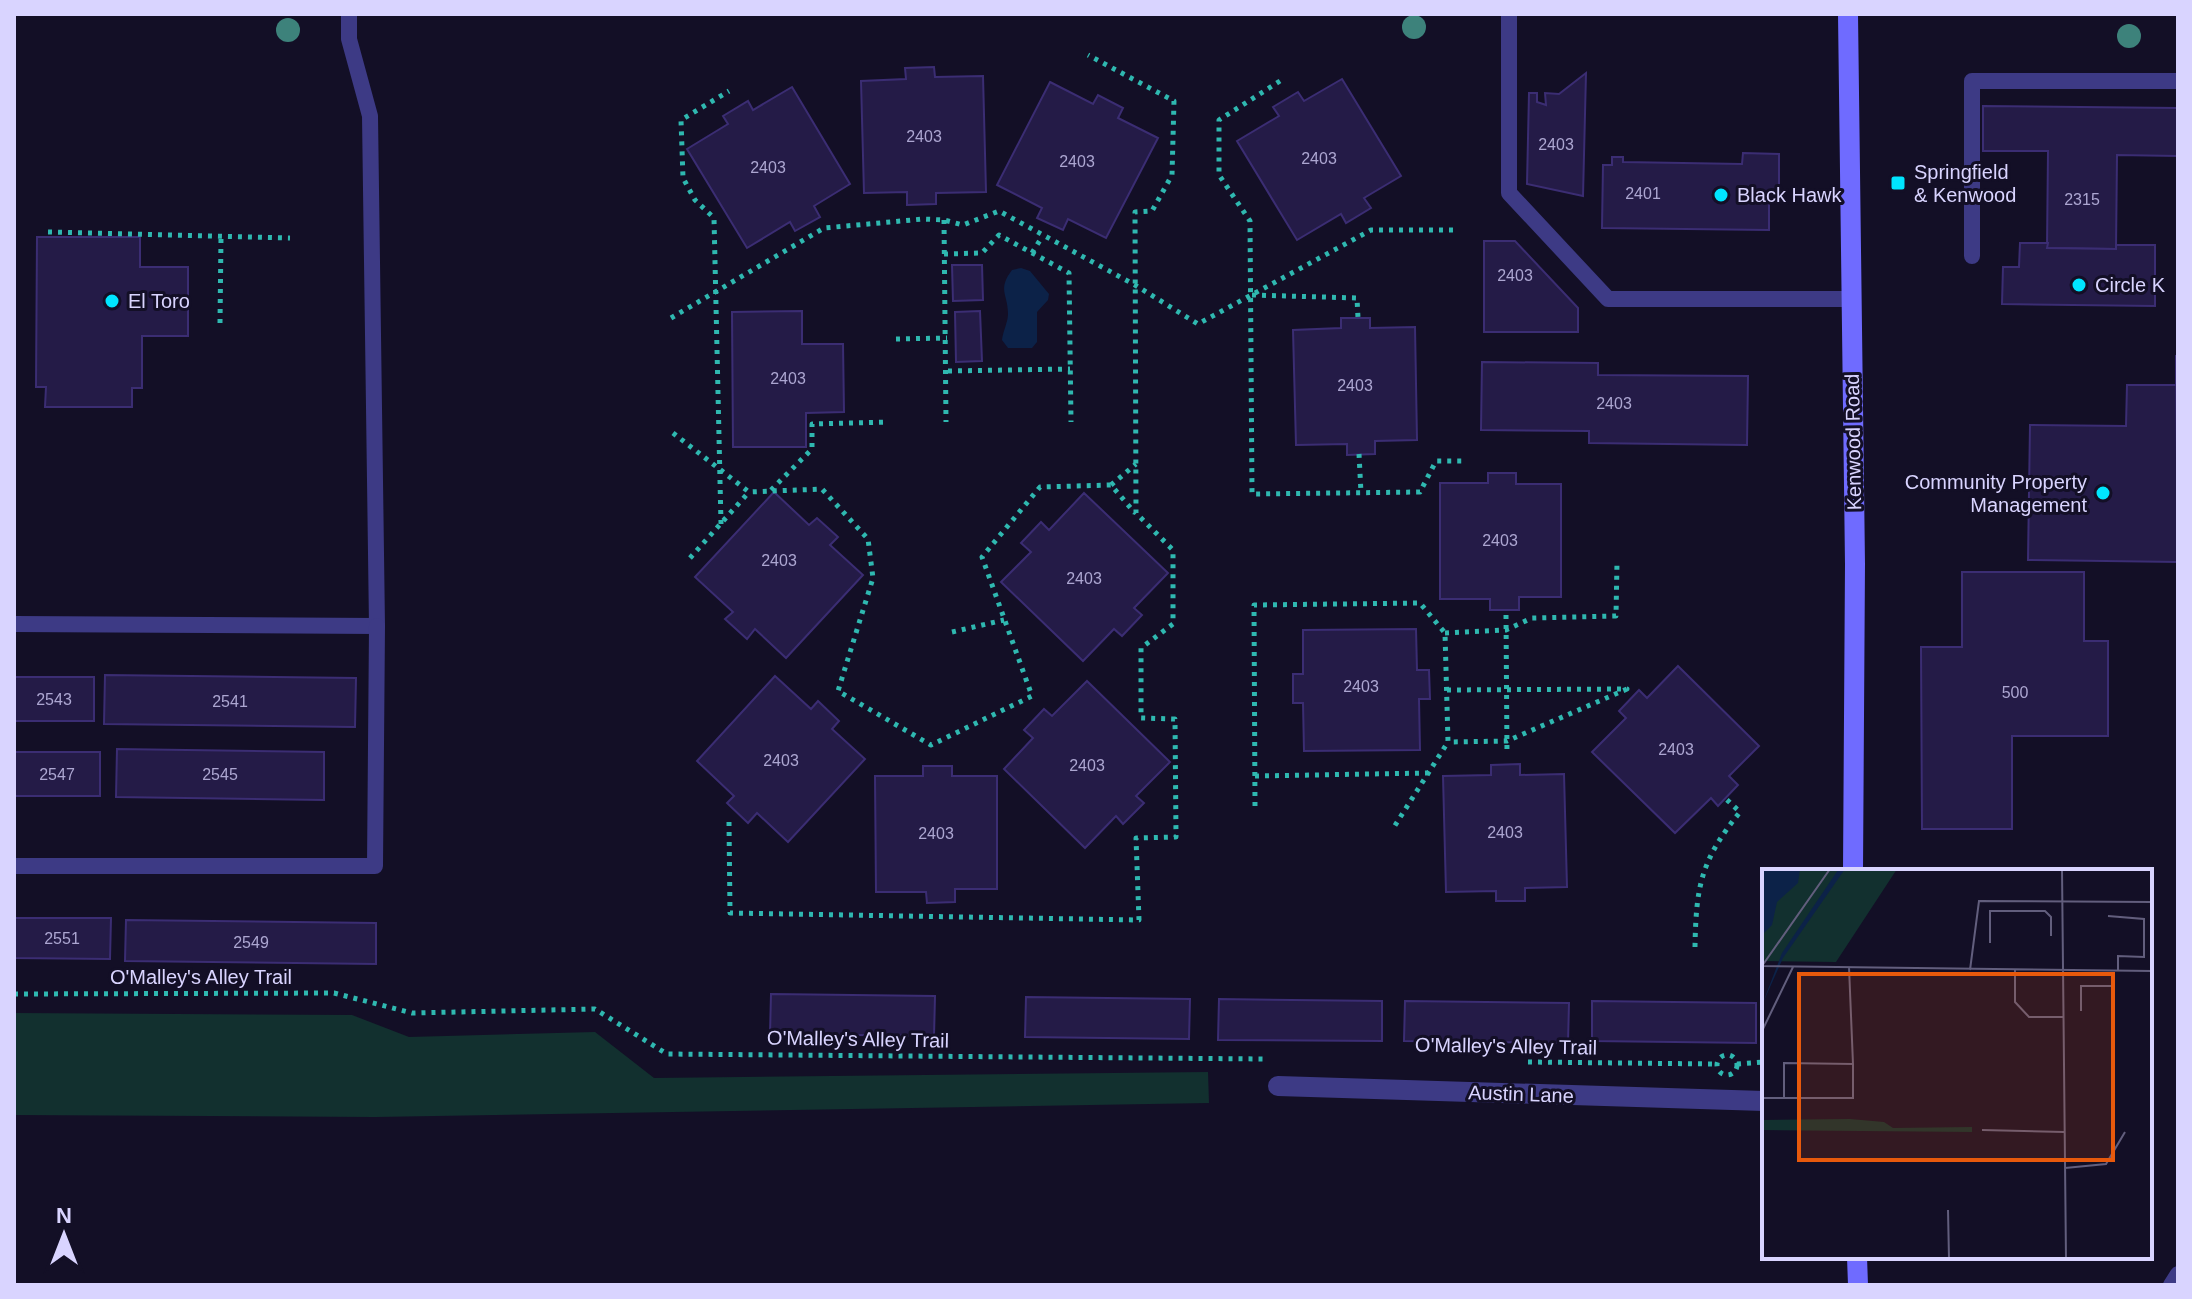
<svg xmlns="http://www.w3.org/2000/svg" width="2192" height="1299" viewBox="0 0 2192 1299" font-family="Arial,sans-serif">
	<style>
		.green { fill: #12302f }
		.water { fill: #0c2248 }
		.building { fill: #241b47; stroke: #3b2d73; stroke-width: 2 }
		.lines { fill: none; stroke-linecap: round; stroke-linejoin: round }
		.path { stroke: #2fb8b0; stroke-width: 5; stroke-dasharray: 4 6; stroke-linecap: butt }
		.lane { stroke: #3d3a85; stroke-width: 16 }
		.street { stroke: #3d3a85; stroke-width: 20 }
		.secondary { stroke: #6f6bff; stroke-width: 20 }
		.tree { fill: #3d827b }
		.poi-dot { fill: #00e5ff; stroke: #130f26; stroke-width: 3 }
		.labels { text-anchor: middle; stroke-width: 6; stroke-linejoin: round; paint-order: stroke }
		.number-label { font-size: 16px; fill: #aca6d1 }
		.poi-label { font-size: 20px; fill: #d9d4ff; stroke: #130f26; text-anchor: start }
		.street-label { font-size: 20px; fill: #d9d4ff; stroke: #130f26 }
		.inset-road { fill: none; stroke: #625e7d; stroke-width: 2 }
		.view { fill: #e8590c; fill-opacity: 0.15; stroke: #e8590c; stroke-width: 4 }
		.inset-edge { fill: none; stroke: #d9d4ff; stroke-width: 4 }
	</style>
	<rect width="100%" height="100%" fill="#130f26"/>
	<polygon class="green" points="14,1013 352,1015 409,1037 595,1032 654,1078 1208,1072 1209,1103 375,1117 14,1115"/>
	<path class="water" d="M1021 268 1030 271 1049 294 1048 300 1037 312V342L1032 348H1008L1002 340C1003 331 1008 322 1008 314 1008 294 997 290 1012 270Z"/>
	<g class="building">
		<polygon points="934,67 935,77 983,76 986,192 936,193 936,204 907,205 907,192 864,193 861,81 906,79 905,68"/>
		<polygon points="1586,73 1583,196 1527,184 1529,93 1537,93 1537,102 1546,105 1545,93 1559,94"/>
		<polygon points="1342,79 1401,176 1364,198 1371,208 1346,223 1341,214 1297,240 1237,141 1279,116 1273,107 1298,92 1304,101"/>
		<polygon points="1050,82 1093,104 1098,95 1123,108 1118,118 1158,138 1106,238 1068,219 1063,230 1037,218 1042,208 997,185"/>
		<polygon points="792,87 850,184 814,206 820,217 795,231 790,222 747,248 687,149 728,124 723,116 748,101 753,110"/>
		<polygon points="1983,106 2178,108 2178,156 2117,155 2116,249 2047,248 2048,151 1983,151"/>
		<polygon points="1743,153 1779,154 1779,191 1769,191 1769,230 1602,228 1603,165 1612,165 1612,157 1623,157 1623,162 1742,164"/>
		<polygon points="37,237 140,237 140,267 188,267 188,336 142,336 142,388 132,388 132,407 45,407 46,387 36,387"/>
		<polygon points="1484,241 1515,241 1578,308 1578,332 1484,332"/>
		<polygon points="2020,243 2048,243 2047,248 2116,249 2116,245 2155,245 2155,306 2002,304 2003,267 2019,267"/>
		<polygon points="952,265 982,265 983,300 953,301"/>
		<polygon points="802,311 802,344 843,344 844,412 806,413 806,447 733,447 732,312"/>
		<polygon points="980,311 982,361 956,362 955,312"/>
		<polygon points="1341,318 1370,318 1370,328 1415,327 1417,440 1375,441 1375,454 1347,455 1347,444 1296,445 1293,330 1341,328"/>
		<polygon points="2176,355 2178,562 2028,560 2030,425 2126,426 2127,385 2176,385"/>
		<polygon points="1482,362 1598,363 1598,375 1748,376 1747,445 1589,443 1589,431 1481,430"/>
		<polygon points="1488,473 1516,473 1516,484 1561,484 1561,597 1519,597 1519,610 1490,610 1490,599 1440,599 1440,483 1488,483"/>
		<polygon points="774,492 809,525 817,518 838,537 830,545 863,575 786,658 755,629 747,639 725,619 733,612 695,577"/>
		<polygon points="1084,493 1168,573 1134,608 1142,615 1122,636 1114,629 1083,661 1001,582 1031,552 1021,543 1041,522 1049,530"/>
		<polygon points="1962,572 2084,572 2084,641 2108,641 2108,736 2012,736 2012,829 1922,829 1921,647 1962,647"/>
		<polygon points="1416,629 1417,670 1429,670 1430,699 1419,699 1420,750 1304,751 1303,703 1293,703 1293,674 1303,674 1303,630"/>
		<polygon points="1678,666 1759,746 1729,776 1738,785 1718,806 1711,798 1675,833 1592,752 1626,718 1619,711 1639,690 1647,698"/>
		<polygon points="105,675 356,678 355,727 104,724"/>
		<polygon points="775,676 811,709 818,701 839,721 832,729 865,759 788,842 757,813 748,823 727,803 734,796 697,761"/>
		<rect x="14" y="677" width="80" height="44"/>
		<polygon points="1087,681 1170,762 1136,796 1144,803 1123,824 1116,816 1085,848 1004,769 1033,738 1024,730 1044,709 1052,716"/>
		<polygon points="117,749 324,752 324,800 116,797"/>
		<rect x="14" y="752" width="86" height="44"/>
		<polygon points="1520,764 1520,775 1564,774 1567,887 1525,888 1525,901 1496,901 1496,891 1446,892 1443,776 1491,775 1491,765"/>
		<polygon points="923,766 952,766 952,776 997,776 997,889 955,889 955,902 927,903 926,892 876,892 875,776 923,776"/>
		<polygon points="14,918 111,918 110,959 14,958"/>
		<polygon points="126,920 376,923 376,964 125,961"/>
		<polygon points="771,994 935,996 934,1036 770,1034"/>
		<polygon points="1026,997 1190,999 1189,1039 1025,1037"/>
		<polygon points="1219,999 1382,1001 1382,1041 1218,1040"/>
		<polygon points="1405,1001 1569,1003 1568,1043 1404,1041"/>
		<polygon points="1592,1001 1756,1003 1756,1043 1592,1041"/>
	</g>
	<g class="lines">
		<g class="path">
			<polyline points="1280,81 1219,120 1219,175 1250,221 1252,494 1420,492 1436,461 1464,461"/>
			<polyline points="944,220 946,422"/>
			<polyline points="48,232 290,238"/>
			<polyline points="1032,253 1042,237"/>
			<polyline points="944,254 982,253 999,235 1069,273 1071,422"/>
			<polyline points="1252,295 1357,298 1358,318"/>
			<polyline points="671,318 824,228 923,219 944,220 963,225 999,211 1135,285 1198,324 1371,230 1458,230"/>
			<polyline points="220,323 221,237"/>
			<polyline points="896,339 947,338"/>
			<polyline points="948,371 1070,369"/>
			<polyline points="673,433 749,492 822,489 868,539 873,578 838,691 931,745 1032,696 982,557 1040,487 1111,485 1135,513"/>
			<polyline points="1359,454 1361,493"/>
			<polyline points="1111,485 1136,464"/>
			<polyline points="771,490 812,449 812,424 888,422"/>
			<polyline points="721,524 714,218 695,200 683,178 681,120 729,91"/>
			<polyline points="690,558 749,492"/>
			<polyline points="1506,615 1507,754"/>
			<polyline points="952,632 1004,620"/>
			<polyline points="1445,633 1506,630 1532,618 1616,616 1617,562"/>
			<polyline points="1447,690 1627,689 1507,741 1448,742"/>
			<polyline points="1255,776 1428,773"/>
			<polyline points="1255,806 1254,605 1420,603 1445,633 1448,742 1394,827"/>
			<polyline points="729,822 730,913 1139,920 1136,838 1176,837 1175,719 1141,718 1141,648 1173,624 1173,550 1136,513 1135,212 1152,211 1172,175 1174,101 1088,55"/>
			<path d="M1695 947C1696 886 1701 860 1740 812L1725 798"/>
			<polyline points="14,994 334,993 412,1013 595,1009 667,1054 1266,1059"/>
			<circle cx="1727" cy="1065" r="10"/>
			<polyline points="1528,1062 1717,1064"/>
			<polyline points="1737,1064 1764,1062"/>
		</g>
		<g class="lane">
			<polyline points="1509,14 1509,193 1608,299 1852,299"/>
			<polyline points="1972,256 1972,81 2178,81"/>
			<polyline points="14,624 377,626 370,116 349,39 349,14"/>
			<polyline points="14,866 375,866 377,626"/>
			<polyline points="2171,1285 2178,1274"/>
		</g>
		<polyline class="street" points="1278,1086 1764,1101"/>
		<g class="secondary">
			<polyline points="1848,14 1855,564 1853,871"/>
			<polyline points="1857,1257 1858,1285"/>
		</g>
	</g>
	<g class="tree">
		<circle cx="1414" cy="27" r="12"/>
		<circle cx="288" cy="30" r="12"/>
		<circle cx="2129" cy="36" r="12"/>
	</g>
	<g class="poi-dot">
		<rect x="1890" y="175" width="16" height="16" rx="4"/>
		<circle cx="1721" cy="195" r="8"/>
		<circle cx="2079" cy="285" r="8"/>
		<circle cx="112" cy="301" r="8"/>
		<circle cx="2103" cy="493" r="8"/>
	</g>
	<g class="labels">
		<g class="number-label">
			<text x="924" y="142">2403</text>
			<text x="1556" y="150">2403</text>
			<text x="1319" y="164">2403</text>
			<text x="1077" y="167">2403</text>
			<text x="768" y="173">2403</text>
			<text x="1643" y="199">2401</text>
			<text x="2082" y="205">2315</text>
			<text x="1515" y="281">2403</text>
			<text x="788" y="384">2403</text>
			<text x="1355" y="391">2403</text>
			<text x="1614" y="409">2403</text>
			<text x="1500" y="546">2403</text>
			<text x="779" y="566">2403</text>
			<text x="1084" y="584">2403</text>
			<text x="1361" y="692">2403</text>
			<text x="2015" y="698">500</text>
			<text x="54" y="705">2543</text>
			<text x="230" y="707">2541</text>
			<text x="1676" y="755">2403</text>
			<text x="781" y="766">2403</text>
			<text x="1087" y="771">2403</text>
			<text x="57" y="780">2547</text>
			<text x="220" y="780">2545</text>
			<text x="1505" y="838">2403</text>
			<text x="936" y="839">2403</text>
			<text x="62" y="944">2551</text>
			<text x="251" y="948">2549</text>
		</g>
		<g class="poi-label">
			<text x="1914" y="179">Springfield<tspan x="1914" dy="23">&amp; Kenwood</tspan></text>
			<text x="1737" y="202">Black Hawk</text>
			<text x="2095" y="292">Circle K</text>
			<text x="128" y="308">El Toro</text>
			<text x="2087" y="489" text-anchor="end">Community Property<tspan x="2087" dy="23">Management</tspan></text>
		</g>
		<g class="street-label">
			<text transform="translate(1853 442) rotate(-91)" y="7">Kenwood Road</text>
			<text x="201" y="984">O'Malley's Alley Trail</text>
			<text transform="translate(858 1039) rotate(1)" y="7">O'Malley's Alley Trail</text>
			<text transform="translate(1506 1046) rotate(1)" y="7">O'Malley's Alley Trail</text>
			<text transform="translate(1521 1094) rotate(2)" y="7">Austin Lane</text>
		</g>
	</g>
	<g transform="translate(1762 869)">
		<rect width="390" height="390" fill="#130f26"/>
		<path d="M0 0H135L74 93 0 92ZM88 250 122 253 131 259 210 258V263L0 261V251Z" fill="#12302f"/>
		<path d="M0 0H38L36 14 15 33 10 56 0 66ZM83 0 21 89 0 136 20 84 76 1Z" fill="#0c2248"/>
		<path class="inset-road" d="M300 0 304 390M346 47 382 50V88L356 87V102M228 74V42H283L289 48V67M0 97 68 0M0 97 390 102M208 101 217 32 390 33M253 101V133L267 148H302M319 142V117H351V135M0 162 31 98M0 229H91V195M22 229V194L91 195 87 98M220 261 302 263M303 299 344 295 363 263M186 341 187 390"/>
		<path class="view" d="M37 105H351V291H37Z"/>
		<rect width="390" height="390" class="inset-edge"/>
	</g>
	<rect width="2192" height="1299" fill="none" stroke="#d9d4ff" stroke-width="32"/>
	<g transform="translate(64 1235)" stroke="#130f26" stroke-width="6" paint-order="stroke">
	<path d="M0-6L14 30L0 20L-14 30Z" fill="#d9d4ff"/>
	<text y="-12" font-size="22" font-weight="bold" text-anchor="middle" fill="#d9d4ff">N</text>
	</g>
</svg>
